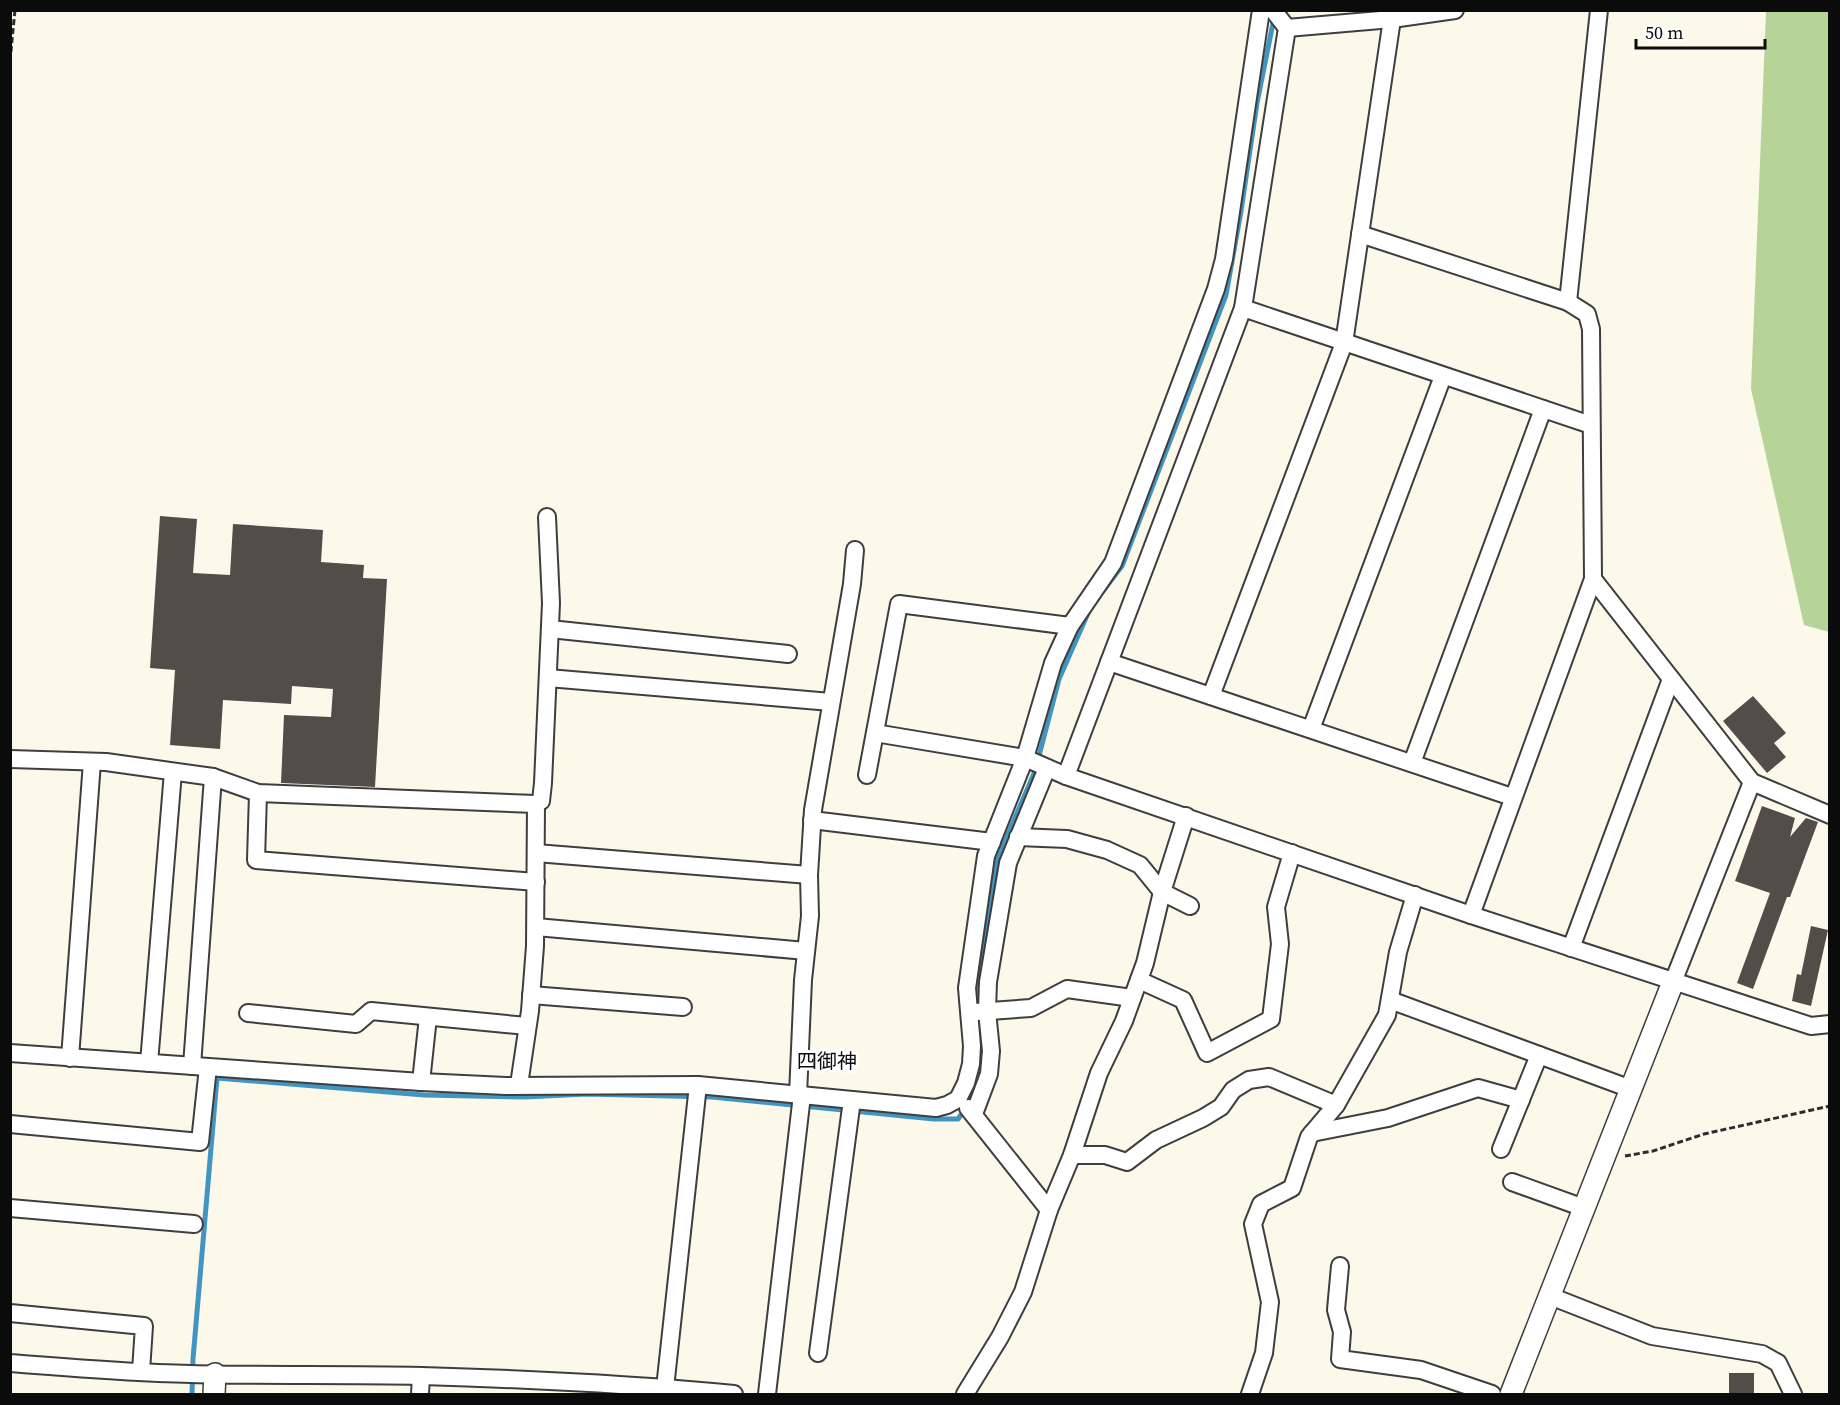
<svg xmlns="http://www.w3.org/2000/svg" width="1840" height="1405" viewBox="0 0 1840 1405" font-family="'Source Serif 4','Noto Sans JP',serif">
	<style>
		.forest { fill: #b6d498 }
		.lines { fill: none; stroke-linecap: round; stroke-linejoin: round }
		.stream { stroke: #4095c2; stroke-width: 5 }
		.building { fill: #534c48 }
		.minor-casing { stroke: #3e3e3e; stroke-width: 20 }
		.tertiary-casing { stroke: #3e3e3e; stroke-width: 24 }
		.path { stroke: #2d2d2d; stroke-width: 3; stroke-dasharray: 6 3; stroke-linecap: butt }
		.minor { stroke: #fff; stroke-width: 16 }
		.tertiary { stroke: #fff; stroke-width: 21 }
		.labels { text-anchor: middle; stroke-width: 6; stroke-linejoin: round; paint-order: stroke }
		.quarter-label { font-size: 20px; fill: #0b0b0b; stroke: #fff }
	</style>
	<rect width="100%" height="100%" fill="#fdf9ea"/>
	<polygon class="forest" points="1766,11 1829,11 1829,632 1804,625 1751,389"/>
	<g class="lines">
		<g class="stream">
			<polyline points="1103,591 1122,566 1226,295 1241,211 1257,103 1274,18"/>
			<polyline points="982,1039 978,1020 979,970 989,916 997,860 1035,771 1059,679 1089,611"/>
			<polyline points="192,1394 193,1359 217,1078 424,1095 525,1097 586,1094 712,1097 934,1119 958,1119 965,1109"/>
		</g>
	</g>
	<g class="building">
		<polygon points="160,516 197,519 193,573 230,575 233,524 323,530 321,562 364,565 363,578 387,579 375,787 281,783 284,715 331,717 333,689 292,686 291,704 223,700 220,749 170,745 175,670 150,668"/>
		<polygon points="1753,696 1786,733 1774,743 1786,757 1767,773 1723,721"/>
		<polygon points="1762,806 1795,818 1790,837 1806,818 1818,822 1790,897 1787,897 1753,989 1737,983 1770,893 1735,881"/>
		<polygon points="1811,926 1828,930 1811,1006 1792,1001 1797,974 1801,975"/>
		<rect x="1729" y="1373" width="25" height="22"/>
	</g>
	<g class="lines">
		<g class="minor-casing">
			<g id="minor">
				<polyline points="1273,10 1287,28 1392,19 1455,10"/>
				<polyline points="1360,234 1568,302"/>
				<polyline points="1243,308 1591,425"/>
				<polyline points="1593,579 1752,782 1830,815"/>
				<polyline points="550,629 788,654"/>
				<polyline points="1109,662 1512,797"/>
				<polyline points="548,678 831,702"/>
				<polyline points="1211,696 1344,343 1392,19"/>
				<polyline points="1311,729 1443,376"/>
				<polyline points="875,733 1025,758 1066,776 1471,915 1811,1026 1830,1024"/>
				<polyline points="10,759 106,762 213,777 258,793 536,804 535,946 530,1011 519,1085"/>
				<polyline points="1412,763 1543,409"/>
				<polyline points="867,775 899,604 1070,626"/>
				<polyline points="1066,776 1243,308 1287,28"/>
				<polyline points="258,793 256,860 536,882"/>
				<polyline points="536,804 541,801 543,783 551,603 547,517"/>
				<polyline points="812,820 992,842"/>
				<polyline points="1018,837 1067,839 1107,850 1140,865 1162,892 1190,906"/>
				<polyline points="536,853 809,875"/>
				<polyline points="1471,915 1593,579 1591,329 1587,314 1568,302 1599,10"/>
				<polyline points="536,927 806,951"/>
				<polyline points="1571,948 1671,679"/>
				<polyline points="1139,980 1183,1000 1207,1053 1271,1019 1280,944 1276,907 1292,853"/>
				<polyline points="1673,982 1752,782"/>
				<polyline points="531,995 683,1007"/>
				<polyline points="1390,1000 1631,1089"/>
				<polyline points="976,1012 1031,1008 1067,989 1132,998"/>
				<polyline points="248,1013 356,1024 371,1011 527,1026"/>
				<polyline points="10,1053 421,1082 506,1086 698,1085 936,1108 947,1105 958,1099 966,1083 971,1064 972,1046 967,988 986,856 1025,758 1053,663 1070,626 1113,563 1216,289 1224,259 1261,10"/>
				<polyline points="70,1058 92,762"/>
				<polyline points="149,1063 173,772"/>
				<polyline points="192,1066 213,777"/>
				<polyline points="421,1082 428,1017"/>
				<polyline points="798,1095 803,980 810,916 809,875 813,810 852,584 855,550"/>
				<polyline points="968,1108 1049,1210"/>
				<polyline points="974,1114 989,1074 991,1051 987,1011 988,982 1008,863 1047,768"/>
				<polyline points="10,1124 200,1142 208,1067"/>
				<polyline points="1312,1133 1388,1118 1478,1088 1521,1100"/>
				<polyline points="1501,1149 1539,1055"/>
				<polyline points="1072,1155 1105,1155 1127,1162 1156,1140 1203,1118 1221,1107 1233,1090 1249,1080 1269,1077 1336,1105"/>
				<polyline points="1512,1182 1584,1208"/>
				<polyline points="10,1208 194,1224"/>
				<polyline points="1340,1266 1336,1310 1342,1332 1340,1359 1421,1370 1492,1394"/>
				<polyline points="1550,1296 1652,1336 1762,1354 1778,1363 1793,1394"/>
				<polyline points="10,1313 144,1326 141,1371"/>
				<polyline points="818,1353 852,1100"/>
				<path d="M10 1363C71 1368 131 1373 191 1374 268 1376 345 1374 422 1376 526 1379 630 1384 734 1394"/>
				<polyline points="665,1388 698,1085"/>
				<polyline points="420,1394 421,1376"/>
				<polyline points="767,1394 802,1095"/>
				<polyline points="965,1394 1000,1337 1023,1292 1049,1210 1072,1155 1099,1073 1124,1021 1145,963 1162,892 1186,816"/>
				<polyline points="1250,1394 1264,1353 1270,1302 1253,1224 1261,1204 1292,1188 1309,1137 1336,1105 1387,1015 1398,952 1415,895"/>
			</g>
		</g>
		<g class="tertiary-casing">
			<g id="tertiary">
				<polyline points="214,1394 215,1374"/>
				<polyline points="1511,1394 1673,982"/>
			</g>
		</g>
		<g class="path">
			<polyline points="10,61 15,10"/>
			<polyline points="1625,1156 1653,1151 1704,1134 1830,1106"/>
		</g>
		<use href="#minor" class="minor"/>
		<use href="#tertiary" class="tertiary"/>
	</g>
	<g class="labels">
		<g class="quarter-label">
			<text x="827" y="1068">四御神</text>
		</g>
	</g>
	<rect width="1840" height="1405" fill="none" stroke="#0b0b0b" stroke-width="24"/>
	<path d="M1636 39v9h129v-9" fill="none" stroke="#0b0b0b" stroke-width="3"/>
	<text x="1645" y="39" font-size="18" fill="#0b0b0b" stroke="#ffffff" stroke-width="4.5" paint-order="stroke">50 m</text>
</svg>
